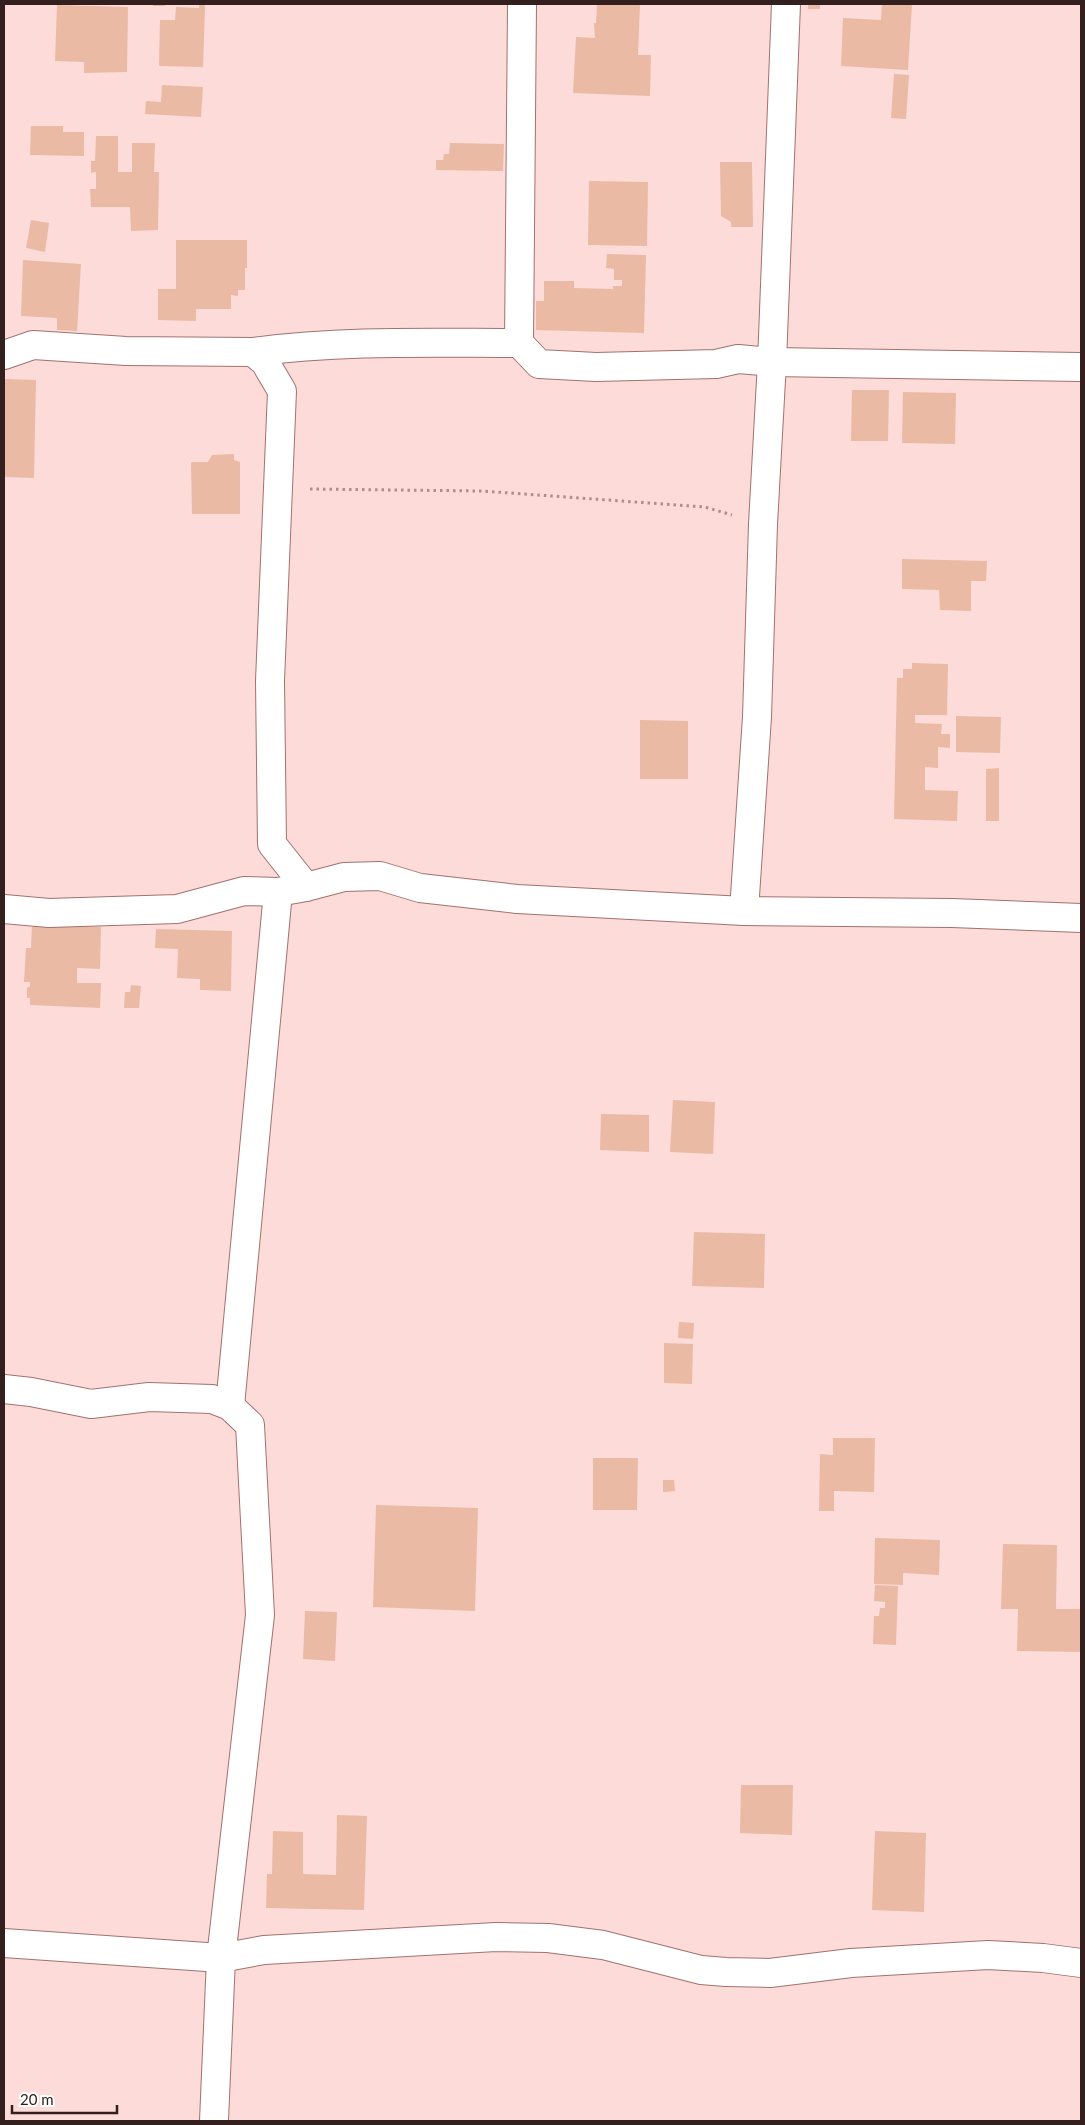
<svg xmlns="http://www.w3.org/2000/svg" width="1085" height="2125" viewBox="0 0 1085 2125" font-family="Lato,sans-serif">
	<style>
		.building { fill: #eabaa5 }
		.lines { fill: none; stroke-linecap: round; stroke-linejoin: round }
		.minor-casing { stroke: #a2716e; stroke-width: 30 }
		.path { stroke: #ab8f8c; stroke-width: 3; stroke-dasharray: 2.5 4; stroke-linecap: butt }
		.minor { stroke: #fff; stroke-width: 28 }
	</style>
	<rect width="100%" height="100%" fill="#fddbd8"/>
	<g class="building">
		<rect x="153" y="4" width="12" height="2"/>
		<polygon points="199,4 205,4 205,8 203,67 159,66 160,20 175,20 176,7 199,8"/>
		<polygon points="597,4 640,4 638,55 651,55 650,96 573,93 576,37 595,38 594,23 596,23"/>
		<rect x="808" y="4" width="12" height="5"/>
		<polygon points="882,4 912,4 908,70 841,66 843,18 881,20"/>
		<polygon points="57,5 128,7 127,72 84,73 84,62 55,61"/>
		<polygon points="894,74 909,75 906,119 891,118"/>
		<polygon points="162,85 203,87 201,117 145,114 146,101 161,102"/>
		<polygon points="31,126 63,126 63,132 84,132 84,156 30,155"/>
		<polygon points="96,136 118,136 118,172 132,172 132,143 155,143 154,172 159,172 158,230 131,231 130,207 91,207 90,189 96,189 96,172 91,173 91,161 95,161"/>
		<polygon points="450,143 504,144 503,171 436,170 436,160 443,160 444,154 449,154"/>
		<polygon points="720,162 752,162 753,227 731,227 731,222 721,216"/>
		<polygon points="589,181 648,182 647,246 588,245"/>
		<polygon points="31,220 49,223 45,252 26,248"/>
		<polygon points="176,240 247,240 247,268 245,268 245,290 238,290 238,296 231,295 231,309 196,309 196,321 158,320 158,289 176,289"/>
		<polygon points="607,254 646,255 644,333 536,330 536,301 544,301 544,281 574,281 574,288 613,289 613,286 622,286 622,280 614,280 614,269 606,268"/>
		<polygon points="23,260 81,264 77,331 57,330 57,318 21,316"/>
		<polygon points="4,379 36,380 34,478 4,477"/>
		<polygon points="852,390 889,390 888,441 851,441"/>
		<polygon points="903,392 956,393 955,444 902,443"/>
		<polygon points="234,454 234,460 240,462 240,514 192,514 191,462 208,462 212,455"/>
		<polygon points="902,559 987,561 986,581 971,581 971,611 940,610 939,590 902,589"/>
		<polygon points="912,663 948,664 947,715 915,715 915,723 942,724 941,734 950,734 950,748 938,747 938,768 925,767 925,790 958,791 957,821 894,819 897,678 903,678 903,669 912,669"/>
		<polygon points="956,716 1001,717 1000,753 956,752"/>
		<polygon points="640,720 688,721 688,779 640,779"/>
		<polygon points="999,768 999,821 986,821 986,769"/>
		<polygon points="32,924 101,927 100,969 77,968 77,983 101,983 100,1008 30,1005 30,998 27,998 27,987 30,987 30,982 24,982 26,948 31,948"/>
		<polygon points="156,929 232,931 231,991 200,990 200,979 177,978 178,949 155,948"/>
		<polygon points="131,985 141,986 139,1008 124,1008 125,992 130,992"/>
		<polygon points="673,1100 715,1102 713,1154 670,1152"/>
		<polygon points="601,1114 649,1115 649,1152 600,1150"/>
		<polygon points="694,1232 765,1234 764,1288 692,1286"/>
		<polygon points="679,1322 694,1323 693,1339 678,1338"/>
		<polygon points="664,1343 693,1344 692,1384 664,1383"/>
		<polygon points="833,1438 875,1438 874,1492 834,1491 834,1511 819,1511 820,1454 833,1455"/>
		<polygon points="593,1458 638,1458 637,1510 593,1510"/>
		<polygon points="663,1480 674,1480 675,1491 663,1492"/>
		<polygon points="376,1505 478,1508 475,1611 373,1607"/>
		<polygon points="875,1538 940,1540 939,1575 903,1573 903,1585 874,1584"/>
		<polygon points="1003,1544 1057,1545 1056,1609 1081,1609 1081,1652 1017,1651 1018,1609 1001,1609"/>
		<polygon points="875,1585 898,1586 896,1645 873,1644 874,1616 879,1616 880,1608 885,1608 885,1602 874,1601"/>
		<polygon points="305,1611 337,1612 335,1661 303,1659"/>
		<polygon points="741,1785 793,1785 792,1835 740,1833"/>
		<polygon points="337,1815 367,1816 364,1910 266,1908 267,1874 272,1874 273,1831 303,1832 303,1874 336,1875"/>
		<polygon points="875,1831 926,1833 924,1912 872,1910"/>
	</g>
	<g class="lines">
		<g class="minor-casing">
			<g id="minor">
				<polyline points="519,343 522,4"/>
				<polyline points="4,355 33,345 126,351 253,352"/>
				<polyline points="306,887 344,877 380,876 420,888 517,899 744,911 952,913 1081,918"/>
				<polyline points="4,909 49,913 177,909 244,891 278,892"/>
				<polyline points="744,911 757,717 763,524 772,362 1081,367"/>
				<polyline points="4,1389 31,1392 91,1404 149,1397 212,1399 230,1406 250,1425 260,1615 221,1958 214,2121"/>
				<path d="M230 1406 278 892 306 887 272 844 270 681 282 391 265 362 253 352C341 340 430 343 519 343L539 364 596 367 716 364 738 359 772 362 786 4"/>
				<polyline points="4,1943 221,1958 264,1950 496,1937 548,1938 603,1945 701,1970 726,1972 770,1973 851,1963 988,1955 1043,1958 1081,1963"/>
			</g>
		</g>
		<polyline class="path" points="310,489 482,491 705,507 732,515"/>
		<use href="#minor" class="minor"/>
	</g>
	<rect width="1085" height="2125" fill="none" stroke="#33201e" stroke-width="10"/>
	<path d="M12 2105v8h105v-8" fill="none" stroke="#33201e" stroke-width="2.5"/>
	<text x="20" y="2105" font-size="15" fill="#33201e" stroke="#ffffff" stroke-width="4" paint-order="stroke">20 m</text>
</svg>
